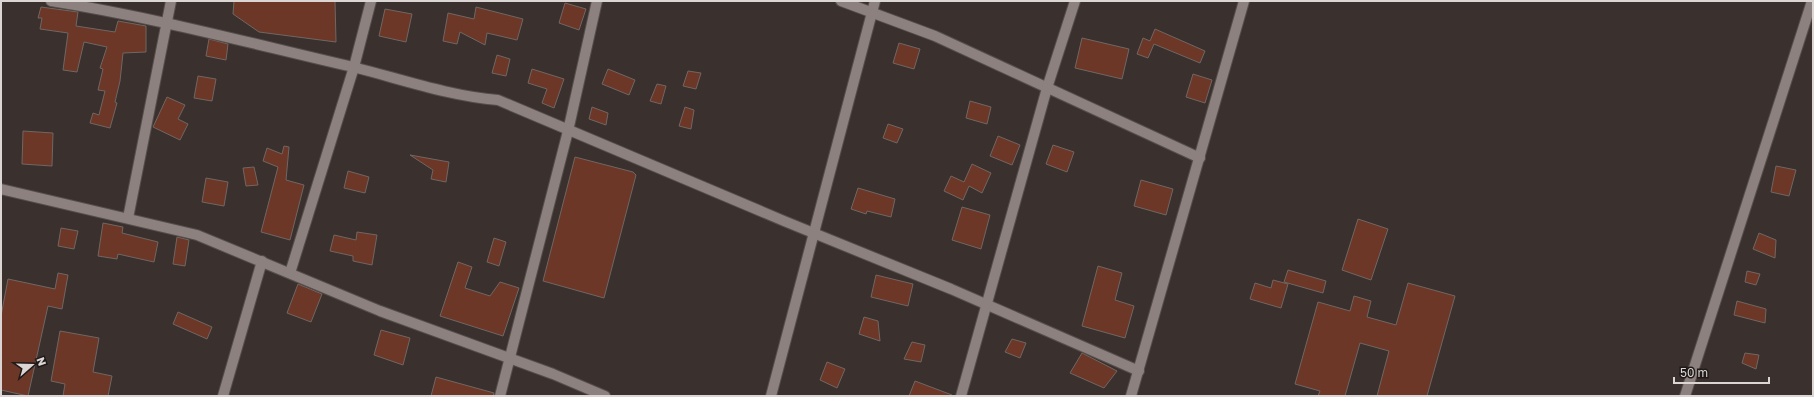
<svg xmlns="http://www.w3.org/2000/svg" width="1814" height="397" viewBox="0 0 1814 397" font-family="'Golos Text',sans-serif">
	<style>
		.building { fill: #6d3727; stroke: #706663 }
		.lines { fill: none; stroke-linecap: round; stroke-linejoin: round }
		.minor-casing { stroke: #554e4b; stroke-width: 12 }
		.minor { stroke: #8c817e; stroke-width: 10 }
	</style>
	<rect width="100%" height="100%" fill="#3a312e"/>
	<g class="building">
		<polygon points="234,1 335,1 336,42 259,32 233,14"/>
		<polygon points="565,3 586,9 579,30 559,23"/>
		<polygon points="41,7 78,12 76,26 115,32 118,21 146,26 146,52 123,53 120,81 115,102 117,103 110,128 90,123 93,113 99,115 105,91 98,90 103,69 100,68 107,47 84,42 77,72 63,70 68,33 40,29 42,18 38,18"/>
		<polygon points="476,7 523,19 517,40 487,33 485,45 460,32 457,44 443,41 448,13 474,19"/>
		<polygon points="385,9 412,14 406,42 379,36"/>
		<polygon points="1155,29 1205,51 1200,63 1154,44 1148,58 1137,54 1143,38 1150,41"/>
		<polygon points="1082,38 1129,49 1122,79 1075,68"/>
		<polygon points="209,39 228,44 226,60 206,56"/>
		<polygon points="899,43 920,49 914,69 893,63"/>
		<polygon points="497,55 510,59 506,76 492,73"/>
		<polygon points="532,69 564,79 554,108 542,103 547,89 528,83"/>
		<polygon points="608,69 635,80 629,95 602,84"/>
		<polygon points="688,71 701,73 696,89 683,86"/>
		<polygon points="1193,74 1212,80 1205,103 1186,97"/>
		<polygon points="198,76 216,79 212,101 194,98"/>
		<polygon points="657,84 666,86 661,104 650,101"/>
		<polygon points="167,97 185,105 178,119 188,124 180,140 153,127"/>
		<polygon points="970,101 991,107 987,124 966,118"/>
		<polygon points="592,107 608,113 606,125 589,119"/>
		<polygon points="685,107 694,110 691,129 679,126"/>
		<polygon points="888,124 903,129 897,143 883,138"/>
		<polygon points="23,131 53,133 52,166 22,164"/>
		<polygon points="998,136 1020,145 1012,165 990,156"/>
		<polygon points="1053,145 1074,152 1067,172 1046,164"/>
		<polygon points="284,146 289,147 286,180 304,185 290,240 261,232 278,167 263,161 267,148 282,154"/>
		<polygon points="410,155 449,162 446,182 431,179 433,170"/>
		<polygon points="575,157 633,172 636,175 604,298 543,281"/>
		<polygon points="972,164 991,173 982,193 969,186 963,200 944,191 951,176 964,182"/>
		<polygon points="1776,166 1796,170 1789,196 1771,192"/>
		<polygon points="254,167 258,185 246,186 243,168"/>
		<polygon points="348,171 369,177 365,193 344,188"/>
		<polygon points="206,178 228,182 224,206 202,202"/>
		<polygon points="1141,180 1173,189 1166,215 1134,206"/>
		<polygon points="858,188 895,199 891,217 867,211 866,214 851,209"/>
		<polygon points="962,207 990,215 981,249 952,240"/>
		<polygon points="1358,219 1388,229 1371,280 1342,270"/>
		<polygon points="103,223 123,227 122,233 158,242 154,262 118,254 117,259 98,256"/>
		<polygon points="61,228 78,231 74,249 58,246"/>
		<polygon points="357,232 377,235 372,265 353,261 353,256 330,251 334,235 356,240"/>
		<polygon points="1759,233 1776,240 1775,258 1753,249"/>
		<polygon points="177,237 189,240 185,266 173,264"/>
		<polygon points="494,238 506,242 499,266 487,262"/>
		<polygon points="458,262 472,267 465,288 490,296 500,282 519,288 503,336 440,316"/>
		<polygon points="1098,266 1122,273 1115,300 1134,306 1125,338 1082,326"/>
		<polygon points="1288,270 1326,281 1323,293 1284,282"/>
		<polygon points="1747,271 1760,274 1756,285 1745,282"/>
		<polygon points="58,273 68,275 62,309 48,306 28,396 1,390 1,316 8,279 55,289"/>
		<polygon points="876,275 913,284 908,306 871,297"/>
		<polygon points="1273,280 1288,284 1281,308 1250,299 1255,283 1271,288"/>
		<polygon points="1408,283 1455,296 1427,396 1377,396 1389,351 1360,343 1345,396 1318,396 1320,391 1295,384 1318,302 1350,311 1354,296 1371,301 1367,317 1396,325"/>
		<polygon points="298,284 322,294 311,322 287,313"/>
		<polygon points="1737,301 1766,309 1765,323 1734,315"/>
		<polygon points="178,312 212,327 207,339 173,324"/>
		<polygon points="864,317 878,321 880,341 859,334"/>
		<polygon points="381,330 410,338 403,365 374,355"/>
		<polygon points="60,331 99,338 93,372 112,376 108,396 63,396 65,384 51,381"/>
		<polygon points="1012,339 1026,343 1020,358 1005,352"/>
		<polygon points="912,342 925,345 921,362 904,359"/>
		<polygon points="1082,353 1117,371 1104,388 1070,373"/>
		<polygon points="1745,353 1759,355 1756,369 1742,363"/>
		<polygon points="827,362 845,369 837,388 820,380"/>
		<polygon points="436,377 494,393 493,396 431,396"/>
		<polygon points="915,381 952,395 952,396 909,396"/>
	</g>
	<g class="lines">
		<g class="minor-casing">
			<g id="minor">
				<path d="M51 1C153 17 253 44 353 67 401 79 449 96 498 100L784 221 951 289 1139 371"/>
				<polyline points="841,1 935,36 1200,158"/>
				<polyline points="1,189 197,235 380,311 553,374 605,396"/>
				<polyline points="128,218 171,1"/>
				<polyline points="290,273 354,67 371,1"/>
				<polyline points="223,396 262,261"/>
				<polyline points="500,396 568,131 597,1"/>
				<polyline points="771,396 875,1"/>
				<polyline points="961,396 1047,88 1075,1"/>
				<polyline points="1131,396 1244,1"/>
				<polyline points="1685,396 1812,1"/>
			</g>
		</g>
		<use href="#minor" class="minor"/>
	</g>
	<rect width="1814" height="397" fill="none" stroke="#dbd5d3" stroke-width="4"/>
	<g transform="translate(32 365) rotate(70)" stroke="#1e1a19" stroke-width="3" paint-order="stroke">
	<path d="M0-3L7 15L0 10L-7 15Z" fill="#dbd5d3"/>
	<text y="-6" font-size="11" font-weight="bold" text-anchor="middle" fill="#dbd5d3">N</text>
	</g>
	<path d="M1674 377v6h95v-6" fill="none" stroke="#dbd5d3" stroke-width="2"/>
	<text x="1680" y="377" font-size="12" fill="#dbd5d3" stroke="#1e1a19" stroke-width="3" paint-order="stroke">50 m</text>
</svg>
